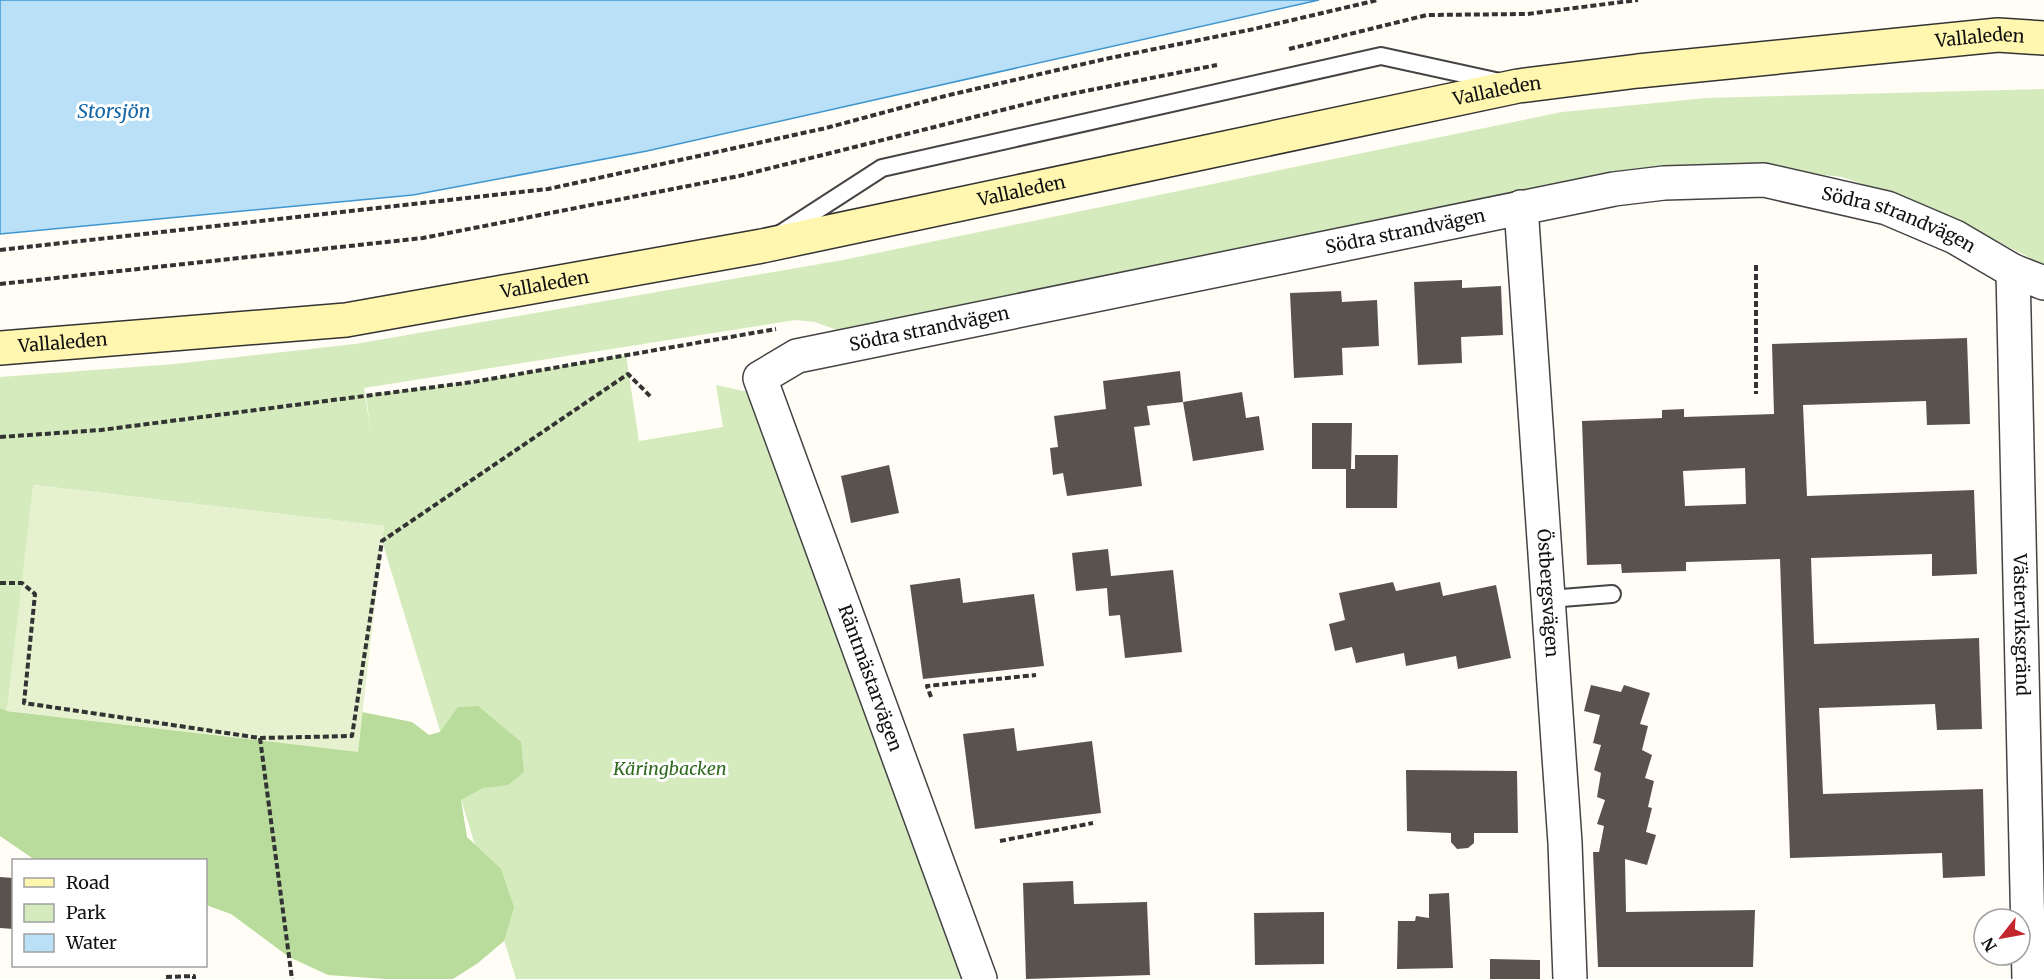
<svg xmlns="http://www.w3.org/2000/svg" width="2044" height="979" viewBox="0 0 2044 979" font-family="Merriweather,serif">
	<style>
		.green { fill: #d5ebbd }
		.forest { fill: #b9dc9c }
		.pitch { fill: #e6f2cf }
		.water { fill: #b9e0f7; stroke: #3f96cf; stroke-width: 1.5 }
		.building { fill: #5a524d; fill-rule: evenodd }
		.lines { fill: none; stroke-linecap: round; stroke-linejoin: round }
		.lane-casing { stroke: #444; stroke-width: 20 }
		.street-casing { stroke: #444; stroke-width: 36 }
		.secondary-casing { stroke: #333; stroke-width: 36 }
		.path { stroke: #333; stroke-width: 4; stroke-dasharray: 6 3; stroke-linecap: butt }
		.lane { stroke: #fff; stroke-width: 16 }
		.street { stroke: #fff; stroke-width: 33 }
		.secondary { stroke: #fff6b0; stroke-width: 33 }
		.labels { text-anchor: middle; stroke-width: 6; stroke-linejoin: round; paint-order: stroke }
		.street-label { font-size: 18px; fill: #111; stroke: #fff }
		.park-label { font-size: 18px; font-style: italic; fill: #2f6b1f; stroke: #fff }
		.water-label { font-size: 20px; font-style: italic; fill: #1768a6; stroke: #fff }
	</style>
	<rect width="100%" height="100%" fill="#fffdf5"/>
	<polygon class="green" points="2044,89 2044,265 1932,208 1842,177 1751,167 1642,168 837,330 815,322 795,320 364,388 371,434 366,395 473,382 626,355 639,441 723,427 716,385 758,394 970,979 516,979 382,541 384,526 34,485 7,711 0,708 0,377 175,364 355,344 843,260 1562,112 1707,98"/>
	<polygon class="forest" points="478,706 521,742 524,772 508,785 483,788 461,800 467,837 501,869 514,907 504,941 478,963 453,979 385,979 328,975 289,957 231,914 206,905 206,860 35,860 0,836 0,708 7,711 358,751 362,712 412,722 429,735 440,732 458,707"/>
	<polygon class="pitch" points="33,485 384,526 358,752 7,711"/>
	<polygon class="water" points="0,0 1319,0 647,151 413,195 0,234"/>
	<g class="building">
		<polygon points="1462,280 1462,288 1501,286 1503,335 1461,337 1462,363 1418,365 1414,282"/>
		<polygon points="1341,291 1342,302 1377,300 1379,346 1342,348 1343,375 1294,378 1290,293"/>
		<path d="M1967 338 1970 424 1927 425 1926 401 1803 405 1807 496 1974 490 1977 574 1932 576V554L1811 558 1814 644 1979 638 1982 729 1937 730 1935 704 1819 708 1823 794 1983 789 1985 876 1943 878 1942 853 1790 858 1780 559 1686 562V571L1622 573 1621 564 1587 565 1582 421 1662 418V410L1684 409V417L1774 414 1772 344ZM1745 468 1746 504 1685 506 1683 471Z"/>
		<polygon points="1180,371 1183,402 1147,406 1150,425 1134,427 1142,486 1067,496 1063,473 1053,475 1050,448 1058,447 1054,416 1106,409 1103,381"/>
		<polygon points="1242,392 1246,418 1259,416 1264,450 1193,461 1183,402"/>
		<polygon points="1312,423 1352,423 1351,469 1355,469 1355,455 1398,455 1397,508 1346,508 1346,469 1312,469"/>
		<polygon points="889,465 899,513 851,523 841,476"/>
		<polygon points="1108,549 1111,576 1173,570 1182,652 1125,658 1120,615 1109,616 1107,588 1076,591 1072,553"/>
		<polygon points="960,578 963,603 1034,594 1044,666 923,679 910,585"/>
		<polygon points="1393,582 1396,591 1440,582 1443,596 1496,585 1511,658 1458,669 1456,656 1406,666 1404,653 1356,663 1352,647 1335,651 1329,624 1345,620 1339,593"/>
		<polygon points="1591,685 1621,692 1624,685 1650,693 1640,724 1648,726 1642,750 1652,755 1645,778 1654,781 1648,807 1652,808 1646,832 1656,835 1647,865 1625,859 1626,912 1755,910 1753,967 1598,967 1593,852 1599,852 1604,826 1597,824 1605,800 1597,797 1601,773 1594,770 1601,745 1593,743 1600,715 1584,711"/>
		<polygon points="1014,728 1017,751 1092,741 1101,813 975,829 963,734"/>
		<polygon points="1406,770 1517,771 1518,833 1474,833 1474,843 1468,848 1457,849 1451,842 1451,833 1407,831"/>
		<polygon points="0,877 14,878 14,929 0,928"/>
		<polygon points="1073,881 1074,904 1147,902 1150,975 1026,979 1023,883"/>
		<polygon points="1449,893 1453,968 1397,969 1398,921 1415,921 1416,916 1429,918 1429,894"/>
		<polygon points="1324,912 1324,964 1255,965 1254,913"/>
		<polygon points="1490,959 1540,960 1540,979 1490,979"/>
	</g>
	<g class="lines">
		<g class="lane-casing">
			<g id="lane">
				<polyline points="780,234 882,168 1381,56 1500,82"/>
				<polyline points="1549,599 1612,594"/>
			</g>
		</g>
		<g class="street-casing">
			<g id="street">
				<path id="s1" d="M1521 207 1565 843 1570 979"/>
				<path id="s2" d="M2013 271 2029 979"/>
				<path id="s3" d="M980 979 760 378 797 356 1614 189 1664 183 1764 180 1887 208 1955 237 2013 271 2044 283"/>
			</g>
		</g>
		<g class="secondary-casing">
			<g id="secondary">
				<path id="s4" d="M0 348 346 320 762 246 1518 86 1638 71 1998 35 2044 38"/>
			</g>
		</g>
		<g class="path">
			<polyline points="1289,49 1427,15 1527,14 1638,0"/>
			<polyline points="0,250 548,189 826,128 945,96 1105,59 1254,29 1378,0"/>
			<polyline points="1756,265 1756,394"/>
			<polyline points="0,284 423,238 739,176 1050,98 1217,65"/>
			<polyline points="0,437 101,430 473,382 776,329"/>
			<polyline points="0,583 22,583 35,594 24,703 260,738 352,736 382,541 628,374 652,398"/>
			<polyline points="931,697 927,686 1036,675"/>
			<polyline points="260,738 292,979"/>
			<polyline points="1000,841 1093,823"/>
			<polyline points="166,977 194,976 194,979"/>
		</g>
		<use href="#lane" class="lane"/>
		<use href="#street" class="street"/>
		<use href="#secondary" class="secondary"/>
	</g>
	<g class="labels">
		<g class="street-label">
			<text dy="6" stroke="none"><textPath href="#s4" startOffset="2007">Vallaleden</textPath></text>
			<text dy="6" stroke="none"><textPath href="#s4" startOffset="1521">Vallaleden</textPath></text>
			<text dy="6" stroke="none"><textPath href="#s4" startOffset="1035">Vallaleden</textPath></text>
			<text dy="6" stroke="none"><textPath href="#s3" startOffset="1808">Södra strandvägen</textPath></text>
			<text dy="6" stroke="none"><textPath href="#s3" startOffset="1304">Södra strandvägen</textPath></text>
			<text dy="6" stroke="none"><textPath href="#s4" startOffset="549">Vallaleden</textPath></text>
			<text dy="6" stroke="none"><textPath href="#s3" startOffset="818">Södra strandvägen</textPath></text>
			<text dy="6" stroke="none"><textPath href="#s4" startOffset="63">Vallaleden</textPath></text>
			<text dy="6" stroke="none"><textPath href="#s1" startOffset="387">Östbergsvägen</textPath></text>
			<text dy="6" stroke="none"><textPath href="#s2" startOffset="354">Västerviksgränd</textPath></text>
			<text transform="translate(870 678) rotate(70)" y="6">Räntmästarvägen</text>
		</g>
		<g class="park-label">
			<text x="670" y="775">Käringbacken</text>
		</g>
		<g class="water-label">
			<text x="114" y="118">Storsjön</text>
		</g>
	</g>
	<rect x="12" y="859" width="195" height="108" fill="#ffffff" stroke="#a0a0a0" stroke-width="1.5"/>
	<rect x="24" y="878" width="30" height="9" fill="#fff6b0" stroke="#a0a0a0" stroke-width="1.5"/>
	<text x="66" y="889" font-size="18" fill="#111111">Road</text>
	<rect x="24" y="904" width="30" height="18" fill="#d5ebbd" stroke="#a0a0a0" stroke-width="1.5"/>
	<text x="66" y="919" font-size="18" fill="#111111">Park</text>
	<rect x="24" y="934" width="30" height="18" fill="#b9e0f7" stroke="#a0a0a0" stroke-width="1.5"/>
	<text x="66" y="949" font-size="18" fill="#111111">Water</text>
	<g transform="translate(2002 937) rotate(239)"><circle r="28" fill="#ffffff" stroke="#a0a0a0" stroke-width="1.5"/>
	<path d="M0-4.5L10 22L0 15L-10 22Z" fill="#c4262e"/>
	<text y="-9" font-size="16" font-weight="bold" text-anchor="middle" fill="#111111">N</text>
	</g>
</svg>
